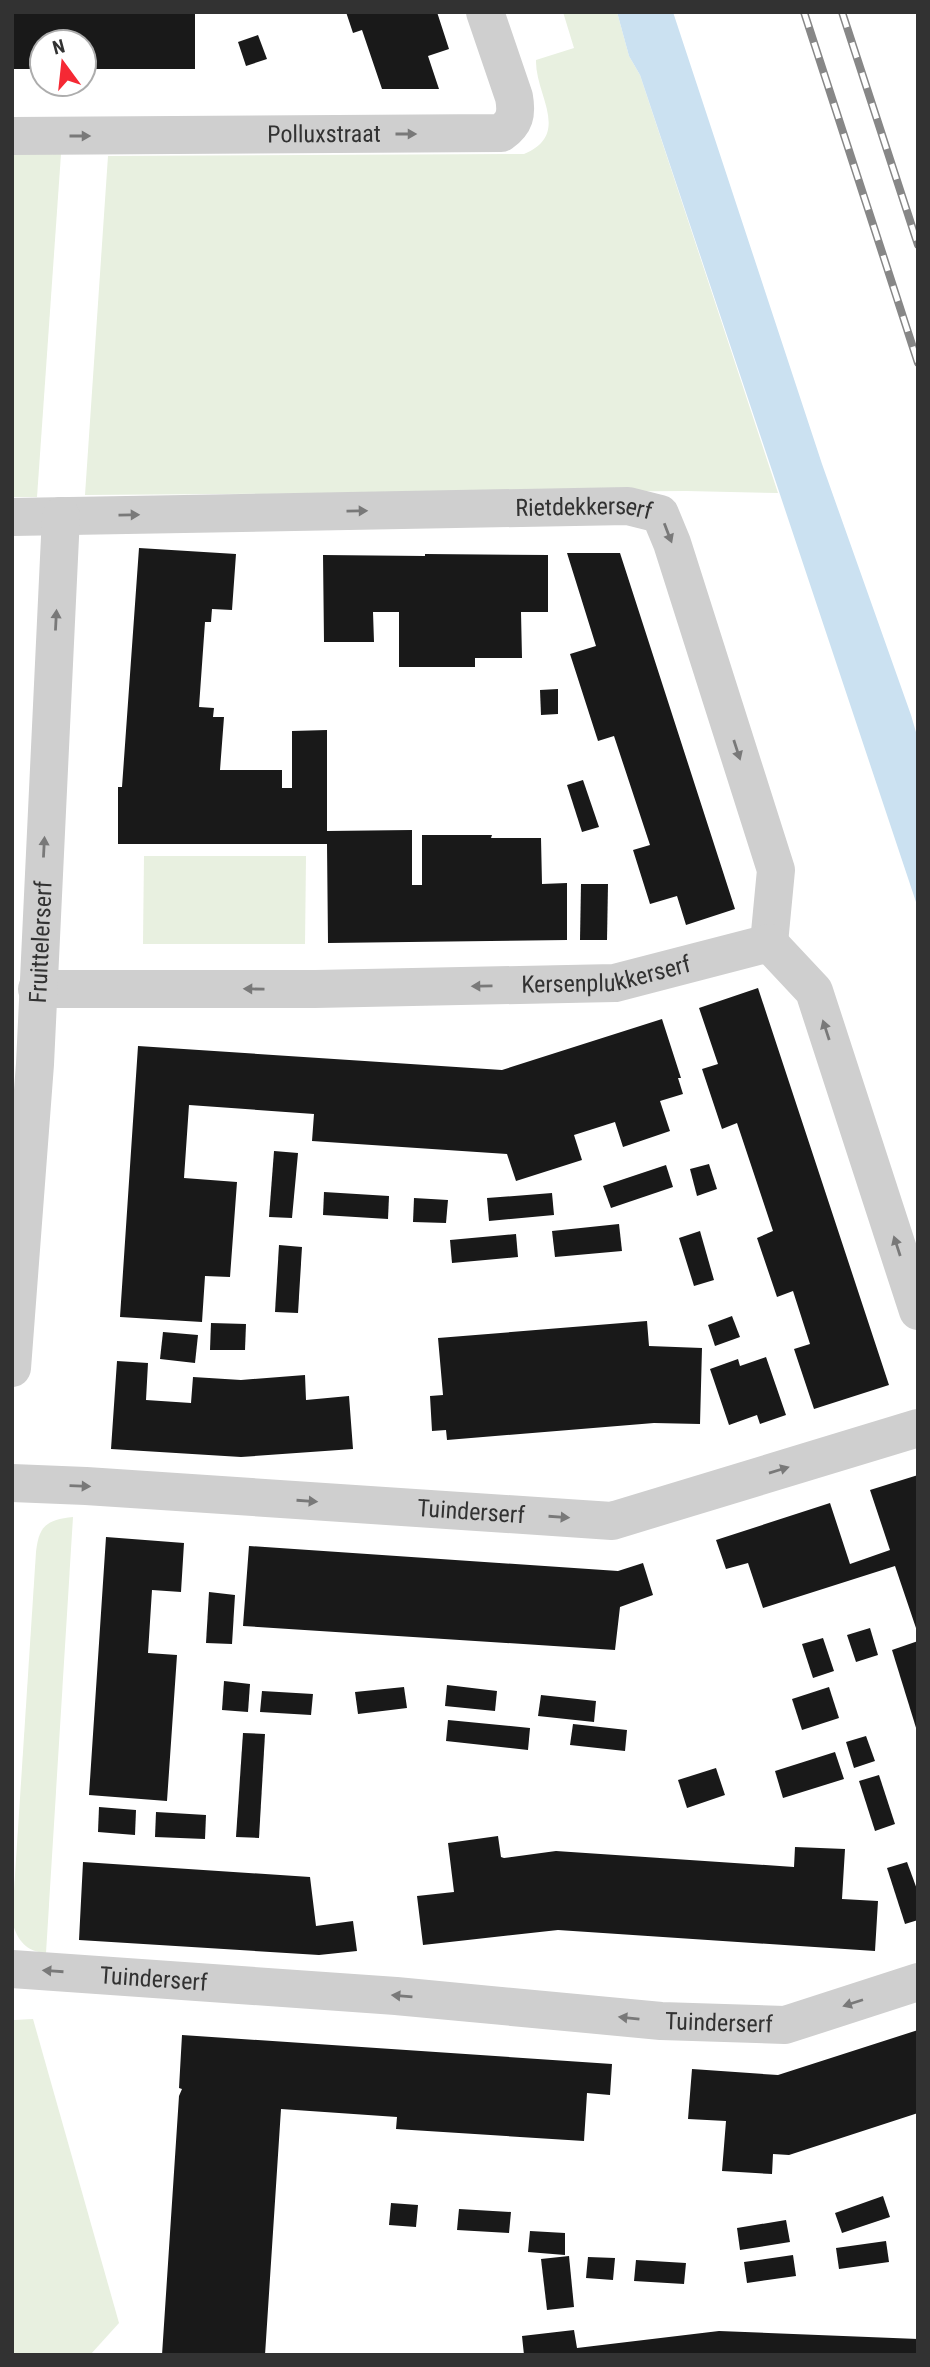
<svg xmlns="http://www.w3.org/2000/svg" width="930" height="2367" viewBox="0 0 930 2367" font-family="'Roboto Condensed',sans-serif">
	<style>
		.green { fill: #e8f0e0 }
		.water { fill: #cbe1f1 }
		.building { fill: #191919 }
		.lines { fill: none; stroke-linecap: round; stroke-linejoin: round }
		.minor { stroke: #cfcfcf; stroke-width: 38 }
		.rail-casing { stroke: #878787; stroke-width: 8 }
		.rail { stroke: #fff; stroke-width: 5; stroke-dasharray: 16; stroke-linecap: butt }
		.oneway { fill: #797979 }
		.labels { text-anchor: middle; stroke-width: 7; stroke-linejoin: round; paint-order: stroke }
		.street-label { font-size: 24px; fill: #323232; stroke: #fff }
	</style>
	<rect width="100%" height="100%" fill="#fff"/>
	<g class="green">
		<path d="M563 12H617L629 56 640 75 778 493 686 491 85 495 108 156 524 154C572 134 535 95 536 60L574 48Z"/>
		<polygon points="12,154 61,154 37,497 12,497"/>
		<polygon points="144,856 306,856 305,944 143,944"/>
		<path d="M73 1517 46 1953C26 1952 17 1940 12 1921L36 1552C39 1525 47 1520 73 1517Z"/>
		<polygon points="33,2019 119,2323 90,2355 12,2355 12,2023 14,2020"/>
	</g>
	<polygon class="water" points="617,12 673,12 822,464 911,715 918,739 918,908 640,75 629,56"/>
	<g class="building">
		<polygon points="12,12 195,12 195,69 84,69 84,42 42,42 42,69 12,69"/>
		<polygon points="346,12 437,12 449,49 428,56 439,89 382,89 362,30 353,33"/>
		<polygon points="258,35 267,59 246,66 238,42"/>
		<polygon points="139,548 236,554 232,610 212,609 211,622 205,622 199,707 214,708 213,717 224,717 220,770 282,770 282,788 292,788 292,731 327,730 327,831 412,830 412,885 422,885 422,835 492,835 491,838 541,838 542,884 567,883 567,940 328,943 327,844 118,844 118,787 122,787"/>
		<polygon points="567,553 620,553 735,909 686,925 677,896 650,904 633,850 650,845 614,736 598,741 570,654 596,646"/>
		<polygon points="425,554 548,555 548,612 521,612 522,658 475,658 475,667 399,667 399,612 373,612 374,642 324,642 323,555 425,556"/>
		<polygon points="558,689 558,714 541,715 540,690"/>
		<polygon points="583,780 599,827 582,832 567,785"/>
		<polygon points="581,884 608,884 607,940 580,940"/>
		<polygon points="758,988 889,1385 814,1409 794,1349 810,1344 793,1291 777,1297 757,1238 773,1231 737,1123 722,1129 702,1069 718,1064 699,1008"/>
		<polygon points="662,1019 681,1078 678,1078 683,1094 660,1101 670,1131 623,1147 615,1122 574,1135 582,1160 516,1181 507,1154 312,1141 314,1114 189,1105 184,1178 237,1182 230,1277 205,1276 202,1322 120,1317 138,1046 502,1070"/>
		<polygon points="274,1151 298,1153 292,1218 269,1217"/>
		<polygon points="709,1164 717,1189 697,1196 690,1169"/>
		<polygon points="666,1165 673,1187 611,1208 603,1186"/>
		<polygon points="324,1192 389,1196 388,1219 323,1215"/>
		<polygon points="552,1193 554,1215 489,1221 487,1198"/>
		<polygon points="414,1198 448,1200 446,1223 413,1222"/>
		<polygon points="619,1224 622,1251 555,1257 552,1231"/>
		<polygon points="700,1231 714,1280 694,1286 679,1238"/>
		<polygon points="516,1234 518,1257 452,1263 450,1240"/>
		<polygon points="279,1245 302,1247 298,1313 275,1312"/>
		<polygon points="732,1316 740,1337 715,1346 708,1325"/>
		<polygon points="647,1321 649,1346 702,1348 700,1424 654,1423 447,1440 446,1430 432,1431 430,1396 443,1395 438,1338"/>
		<polygon points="211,1323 246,1324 245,1350 210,1350"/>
		<polygon points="163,1332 198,1335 195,1363 160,1359"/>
		<polygon points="766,1357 786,1415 760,1424 757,1415 729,1425 710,1369 738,1359 740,1366"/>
		<polygon points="117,1361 148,1363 146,1400 191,1403 193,1377 241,1380 305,1375 306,1400 349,1396 353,1449 241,1457 111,1449"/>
		<polygon points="918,1475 918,1634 895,1566 763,1608 748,1563 726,1569 716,1540 830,1503 850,1564 890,1550 870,1490"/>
		<polygon points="106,1537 184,1543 181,1592 152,1590 148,1653 177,1655 167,1801 89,1795"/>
		<polygon points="249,1546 618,1571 643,1563 653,1595 620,1607 615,1650 243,1626"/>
		<polygon points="209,1592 235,1595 232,1644 206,1643"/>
		<polygon points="870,1628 878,1655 856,1662 847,1635"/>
		<polygon points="823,1638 834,1671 813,1678 802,1644"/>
		<polygon points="918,1641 918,1731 917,1731 892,1650"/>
		<polygon points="224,1681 250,1684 248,1712 222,1710"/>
		<polygon points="447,1685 497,1691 495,1711 445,1706"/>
		<polygon points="404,1687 407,1708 358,1714 355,1692"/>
		<polygon points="829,1687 839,1718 802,1730 792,1699"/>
		<polygon points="262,1691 313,1694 311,1715 260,1712"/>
		<polygon points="541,1695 596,1701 594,1722 538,1716"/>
		<polygon points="448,1720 530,1728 528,1750 446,1741"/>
		<polygon points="573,1724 627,1730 625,1751 570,1745"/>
		<polygon points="243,1733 265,1734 259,1838 236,1837"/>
		<polygon points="866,1736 875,1761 854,1768 846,1742"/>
		<polygon points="835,1752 844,1779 783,1798 775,1771"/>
		<polygon points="716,1768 725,1795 687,1808 678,1780"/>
		<polygon points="879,1775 895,1824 875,1831 859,1781"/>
		<polygon points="99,1807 136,1810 135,1835 98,1832"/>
		<polygon points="156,1812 206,1815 205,1839 155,1837"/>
		<polygon points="498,1836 501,1857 504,1858 556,1851 794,1867 795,1847 845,1849 842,1899 878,1901 875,1951 558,1930 423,1945 417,1896 454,1892 448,1843"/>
		<polygon points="83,1862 310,1877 316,1926 353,1921 357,1951 319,1955 79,1940"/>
		<polygon points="907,1862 918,1892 918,1920 905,1924 887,1868"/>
		<polygon points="918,2030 918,2113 789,2155 773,2154 772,2174 722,2171 726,2121 688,2119 692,2069 778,2075"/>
		<polygon points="182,2035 612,2064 610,2095 587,2093 584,2141 396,2129 397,2117 281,2109 265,2355 162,2355 179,2096 182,2089 179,2088"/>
		<polygon points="883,2196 890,2217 842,2233 835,2213"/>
		<polygon points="391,2203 418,2205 416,2227 389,2225"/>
		<polygon points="459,2209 511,2212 509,2233 457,2230"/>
		<polygon points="786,2220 790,2242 740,2250 737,2228"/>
		<polygon points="530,2231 565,2233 565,2255 528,2252"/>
		<polygon points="886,2241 889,2262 839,2269 836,2248"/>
		<polygon points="793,2255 796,2276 747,2283 744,2262"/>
		<polygon points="569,2256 574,2307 547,2310 541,2259"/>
		<polygon points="588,2257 615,2258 613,2280 586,2278"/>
		<polygon points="636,2260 686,2263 684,2284 634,2281"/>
		<polygon points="574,2330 577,2348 719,2331 918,2339 918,2355 524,2355 522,2336"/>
	</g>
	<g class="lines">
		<g class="minor">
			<path id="s1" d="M12 136 501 133C515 123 517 114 514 97L485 12"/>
			<path id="s2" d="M12 517 628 506 660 514 672 543 776 870 769 943"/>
			<path id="s3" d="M37 989H315L615 983 769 943 814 991 918 1311"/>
			<path id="s4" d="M12 1368 35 1064 61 516"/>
			<path id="s5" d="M12 1483 86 1486 612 1521 918 1428"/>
			<path id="s6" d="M12 1969 396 1996 661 2021 785 2025 918 1982"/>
		</g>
		<g class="rail-casing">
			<g id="rail">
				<polyline points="804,12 918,363"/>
				<polyline points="842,12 918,245"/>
			</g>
		</g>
		<use href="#rail" class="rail"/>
	</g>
	<defs><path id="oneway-solid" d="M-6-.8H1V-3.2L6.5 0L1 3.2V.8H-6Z" transform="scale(1.75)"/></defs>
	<g class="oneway">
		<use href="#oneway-solid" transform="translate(406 134)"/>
		<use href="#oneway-solid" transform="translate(80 136)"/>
		<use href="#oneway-solid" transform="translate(357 511) rotate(-1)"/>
		<use href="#oneway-solid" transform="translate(129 515) rotate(-1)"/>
		<use href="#oneway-solid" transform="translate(668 533) rotate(69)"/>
		<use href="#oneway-solid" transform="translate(56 620) rotate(-87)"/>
		<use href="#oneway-solid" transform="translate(737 750) rotate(72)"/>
		<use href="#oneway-solid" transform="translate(44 847) rotate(-87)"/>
		<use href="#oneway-solid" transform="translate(482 986) rotate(179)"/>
		<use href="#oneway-solid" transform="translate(254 989) rotate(-179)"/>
		<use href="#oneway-solid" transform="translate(826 1030) rotate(-108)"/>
		<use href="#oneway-solid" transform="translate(897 1246) rotate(-108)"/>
		<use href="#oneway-solid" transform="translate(779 1470) rotate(-17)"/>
		<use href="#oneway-solid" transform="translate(80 1486) rotate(2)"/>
		<use href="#oneway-solid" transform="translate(307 1501) rotate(4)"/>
		<use href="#oneway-solid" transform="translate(559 1517) rotate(4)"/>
		<use href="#oneway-solid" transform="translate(53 1971) rotate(-176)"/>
		<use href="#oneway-solid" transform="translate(402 1996) rotate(-175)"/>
		<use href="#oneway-solid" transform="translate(853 2003) rotate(162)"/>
		<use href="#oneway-solid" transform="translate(629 2018) rotate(-174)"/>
	</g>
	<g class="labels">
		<g class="street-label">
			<text dy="8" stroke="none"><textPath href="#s1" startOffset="312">Polluxstraat</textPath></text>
			<text dy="8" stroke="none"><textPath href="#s2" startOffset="572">Rietdekkerserf</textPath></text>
			<text dy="8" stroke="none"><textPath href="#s4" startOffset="427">Fruittelerserf</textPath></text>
			<text dy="8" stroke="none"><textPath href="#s3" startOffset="570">Kersenplukkerserf</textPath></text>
			<text dy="8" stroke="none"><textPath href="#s5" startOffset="460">Tuinderserf</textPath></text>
			<text dy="8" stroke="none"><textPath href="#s6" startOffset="142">Tuinderserf</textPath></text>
			<text dy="8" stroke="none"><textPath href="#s6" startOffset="709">Tuinderserf</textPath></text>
		</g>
	</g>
	<rect width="930" height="2367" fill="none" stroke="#323232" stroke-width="28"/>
	<g transform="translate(63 63) rotate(345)"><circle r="33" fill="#ffffff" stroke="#adadad" stroke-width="2"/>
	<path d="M0-5L12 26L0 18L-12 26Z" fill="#f52934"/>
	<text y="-10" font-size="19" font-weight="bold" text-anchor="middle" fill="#323232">N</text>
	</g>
</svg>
